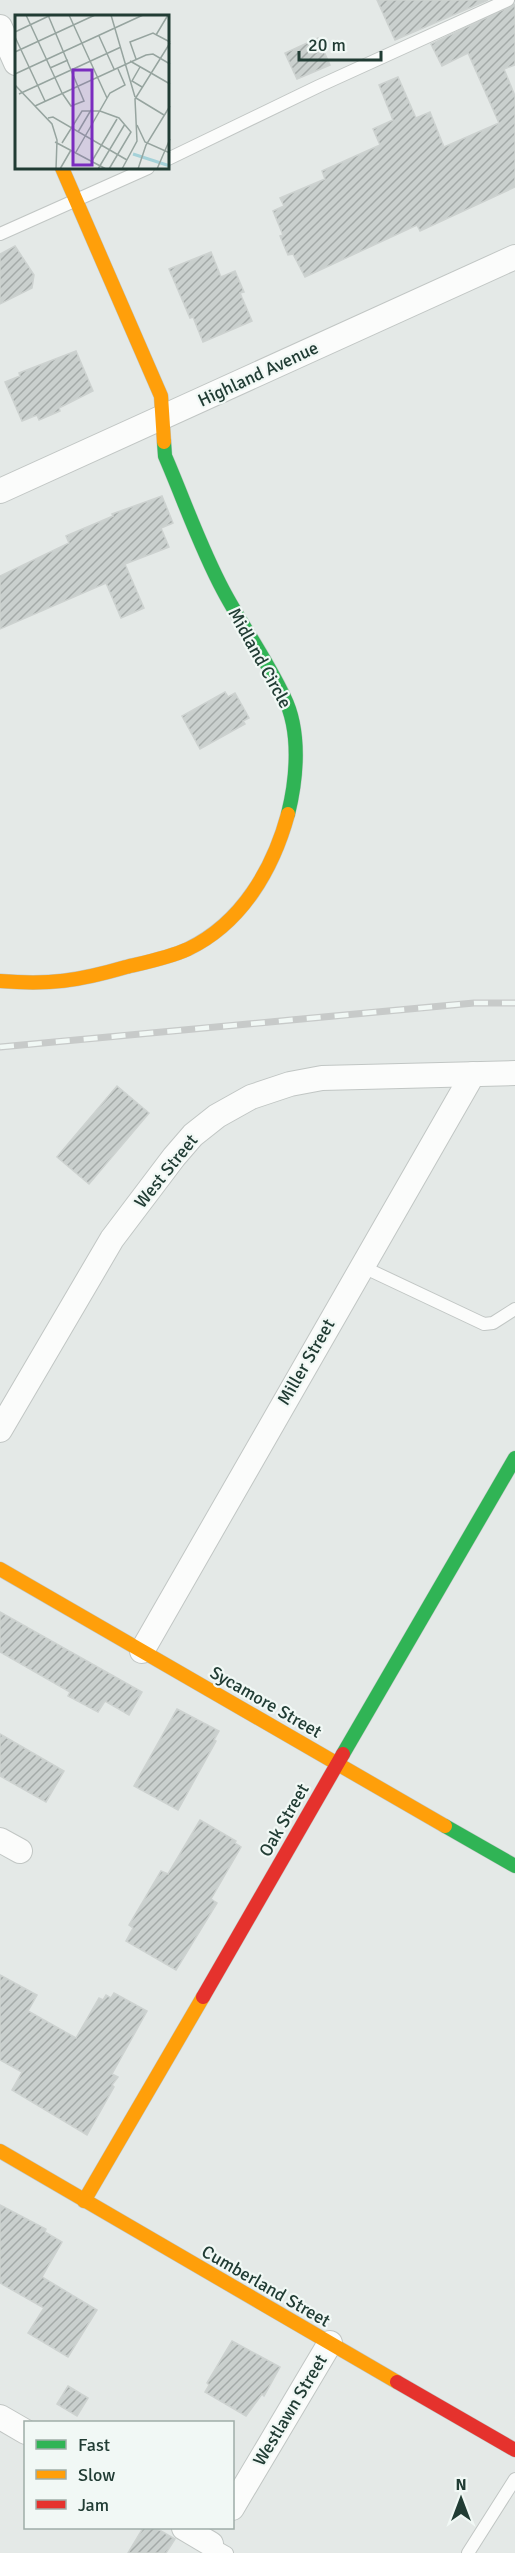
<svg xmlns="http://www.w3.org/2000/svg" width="515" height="2553" viewBox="0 0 515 2553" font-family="Signika,sans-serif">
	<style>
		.building { fill: url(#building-hatch); stroke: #cdd2d0; stroke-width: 1.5 }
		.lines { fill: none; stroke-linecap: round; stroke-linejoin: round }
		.lane-casing { stroke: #c1c6c4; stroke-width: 14 }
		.street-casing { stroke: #c1c6c4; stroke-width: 26 }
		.fast-casing { stroke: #bfc6c4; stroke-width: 15 }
		.slow-casing { stroke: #bfc6c4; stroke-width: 15 }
		.jam-casing { stroke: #bfc6c4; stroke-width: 15 }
		.lane { stroke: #fbfcfb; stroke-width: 12 }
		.street { stroke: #fbfcfb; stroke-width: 24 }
		.fast { stroke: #30b455; stroke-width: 14 }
		.slow { stroke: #ff9f0a; stroke-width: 14 }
		.jam { stroke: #e5322d; stroke-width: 14 }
		.rail-casing { stroke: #c7cac9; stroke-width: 7 }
		.rail { stroke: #f1f8f5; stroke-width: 4.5; stroke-dasharray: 14; stroke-linecap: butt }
		.labels { text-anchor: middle; stroke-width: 4.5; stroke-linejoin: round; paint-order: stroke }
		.street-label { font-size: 18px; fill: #213c34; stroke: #f1f8f5 }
		.inset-river { fill: none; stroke: #a4d1d8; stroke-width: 3 }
		.inset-road { fill: none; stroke: #96a49f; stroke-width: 1.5 }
		.view { fill: #7b2cbf; fill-opacity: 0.15; stroke: #7b2cbf; stroke-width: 3 }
		.inset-edge { fill: none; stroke: #213c34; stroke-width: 3 }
	</style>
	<defs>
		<pattern id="building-hatch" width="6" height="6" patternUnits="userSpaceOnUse" patternTransform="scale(1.5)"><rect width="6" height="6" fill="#cad0ce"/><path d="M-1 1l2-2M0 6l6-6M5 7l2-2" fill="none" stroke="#a4aaa8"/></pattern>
	</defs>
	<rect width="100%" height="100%" fill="#e4e9e7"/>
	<g class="building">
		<polygon points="377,0 488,0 395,40"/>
		<polygon points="515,4 515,65 504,69 515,96 515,187 420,231 417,225 305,277 293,254 288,255 280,236 283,235 273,211 284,206 280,198 325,179 322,171 380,145 373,129 393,120 379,85 398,77 416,118 430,112 444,147 499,123 468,53 442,66 431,44"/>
		<polygon points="318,38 330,65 297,79 285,53"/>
		<polygon points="15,246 34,275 32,288 0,304 0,254"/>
		<polygon points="211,252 221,277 235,271 244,292 240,293 252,321 203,342 193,317 190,318 169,269"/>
		<polygon points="76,351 93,391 59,408 60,411 39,420 37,415 22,421 5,382 20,376 19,373"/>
		<polygon points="162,496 173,523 161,528 169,547 125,564 144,608 121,618 106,583 0,629 0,576 69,543 66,536 113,516 112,514"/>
		<polygon points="225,692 228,697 235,693 249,718 243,721 245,724 200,749 182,716"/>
		<polygon points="117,1086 149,1113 89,1184 57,1157"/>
		<polygon points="0,1612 142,1692 129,1715 105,1701 98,1712 68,1696 70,1692 0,1652"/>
		<polygon points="177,1709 219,1731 214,1740 216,1741 178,1810 134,1786"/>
		<polygon points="0,1734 64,1771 46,1802 0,1776"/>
		<polygon points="200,1820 236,1841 235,1843 241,1847 211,1899 217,1903 176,1970 126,1941 133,1928 129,1925 161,1871 168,1874"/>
		<polygon points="0,1975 37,1995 28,2011 76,2038 99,1998 103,2000 106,1995 111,1998 114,1993 147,2011 112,2074 118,2077 112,2085 114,2087 87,2135 12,2090 22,2072 0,2060"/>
		<polygon points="0,2205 46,2229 45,2232 62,2242 42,2277 97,2310 68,2357 28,2333 44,2308 0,2283"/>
		<polygon points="232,2341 280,2367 264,2396 262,2394 246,2416 205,2392 209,2385 207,2383"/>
		<polygon points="68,2386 88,2398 77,2416 57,2404"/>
		<polygon points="143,2528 156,2528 175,2539 166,2553 128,2553"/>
	</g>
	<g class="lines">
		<g class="lane-casing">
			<g id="lane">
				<polyline points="168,159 319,86 508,0"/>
				<polyline points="0,234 148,168"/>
				<polyline points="361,1266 484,1324 493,1323 515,1309"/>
				<polyline points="211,2544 227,2553"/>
				<polyline points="468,2553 515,2479"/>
			</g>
		</g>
		<g class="street-casing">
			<g id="street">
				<polyline points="0,27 16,63"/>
				<polyline points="0,491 515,257"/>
				<polyline points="0,1430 112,1239 174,1157 193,1135 217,1116 251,1097 290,1084 322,1078 515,1073"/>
				<polyline points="142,1651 473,1074"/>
				<polyline points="0,1840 20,1851"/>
				<polyline points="0,2417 26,2432"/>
				<polyline points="232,2508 330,2343"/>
				<polyline points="184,2528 211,2544"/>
			</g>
		</g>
		<g class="fast-casing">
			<g id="fast">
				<path d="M164 442 165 456C184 500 200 547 223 590 242 626 267 660 284 697 301 731 297 778 288 814"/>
				<polyline points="343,1754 515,1458"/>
				<polyline points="445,1826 515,1866"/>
			</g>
		</g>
		<g class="slow-casing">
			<g id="slow">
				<polyline points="62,168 161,396 164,442"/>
				<path d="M0 981C50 985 78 981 126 967 147 962 168 958 188 949 242 923 273 869 288 814"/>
				<polyline points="0,1569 445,1826"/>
				<polyline points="0,2151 397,2382"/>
				<polyline points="84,2201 203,1997"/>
			</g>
		</g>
		<g class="jam-casing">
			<g id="jam">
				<polyline points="203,1997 343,1754"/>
				<polyline points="397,2382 515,2450"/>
			</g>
		</g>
		<use href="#lane" class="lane"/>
		<use href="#street" class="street"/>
		<use href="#fast" class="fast"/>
		<use href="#slow" class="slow"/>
		<use href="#jam" class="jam"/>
		<g class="rail-casing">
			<polyline id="rail" points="0,1047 474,1003 515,1003"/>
		</g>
		<use href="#rail" class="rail"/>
	</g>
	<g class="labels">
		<g class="street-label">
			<text transform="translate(258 374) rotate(-25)" y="6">Highland Avenue</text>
			<text transform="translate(260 658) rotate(61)" y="6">Midland Circle</text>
			<text transform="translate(166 1171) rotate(-51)" y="6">West Street</text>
			<text transform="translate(306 1362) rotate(-60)" y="6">Miller Street</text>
			<text transform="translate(266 1702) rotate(30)" y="6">Sycamore Street</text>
			<text transform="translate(284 1820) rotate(-60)" y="6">Oak Street</text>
			<text transform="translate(266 2286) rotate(30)" y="6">Cumberland Street</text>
			<text transform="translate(290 2410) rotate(-59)" y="6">Westlawn Street</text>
		</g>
	</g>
	<g transform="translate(15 15)">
		<rect width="154" height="154" fill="#e4e9e7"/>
		<path class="inset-river" d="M118 139 155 151"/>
		<path class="inset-road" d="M11 0 47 78M33 0 69 86 56 91 47 78M54 0 92 83M96 0 120 82M0 17 36 0M141 20 153 0M84 21 99 54M0 22 30 86M0 37 80 0M121 44 115 27 138 18 155 27M115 46 136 58M125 52 117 66 127 72M35 53 53 45M136 58 155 69M0 59 128 0M0 70 37 109 42 125 41 154M4 79 106 32M121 83 149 100M20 91 131 40 138 39 155 49M33 103 38 102 112 145M122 110 130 127 155 138M63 117 76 95M40 127 91 154M47 128 67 96H85L104 103 116 117 94 154M61 137 95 78 110 70 103 54M77 146 102 104M45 154 56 135M83 154 110 109M107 154 122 126 120 84 155 28M123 154 131 130 155 91M142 154 155 124"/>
		<path class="view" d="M58 55H77V150H58Z"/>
		<rect width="154" height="154" class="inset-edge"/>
	</g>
	<rect x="24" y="2421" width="210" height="108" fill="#f1f8f5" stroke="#9eada8" stroke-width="1.5"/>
	<rect x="36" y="2440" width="30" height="9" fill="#30b455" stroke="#9eada8" stroke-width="1.5"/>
	<text x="78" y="2451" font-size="18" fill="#213c34">Fast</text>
	<rect x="36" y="2470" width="30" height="9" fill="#ff9f0a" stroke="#9eada8" stroke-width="1.5"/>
	<text x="78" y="2481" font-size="18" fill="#213c34">Slow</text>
	<rect x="36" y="2500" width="30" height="9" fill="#e5322d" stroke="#9eada8" stroke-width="1.5"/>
	<text x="78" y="2511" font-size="18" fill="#213c34">Jam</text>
	<g transform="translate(461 2499)" stroke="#f1f8f5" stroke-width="4.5" paint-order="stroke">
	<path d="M0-4.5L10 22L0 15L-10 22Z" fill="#213c34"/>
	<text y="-9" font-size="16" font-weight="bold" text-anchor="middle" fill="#213c34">N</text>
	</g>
	<path d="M299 51v9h82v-9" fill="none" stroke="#213c34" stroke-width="3"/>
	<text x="308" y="51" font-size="18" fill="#213c34" stroke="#f1f8f5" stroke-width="4.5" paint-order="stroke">20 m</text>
</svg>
